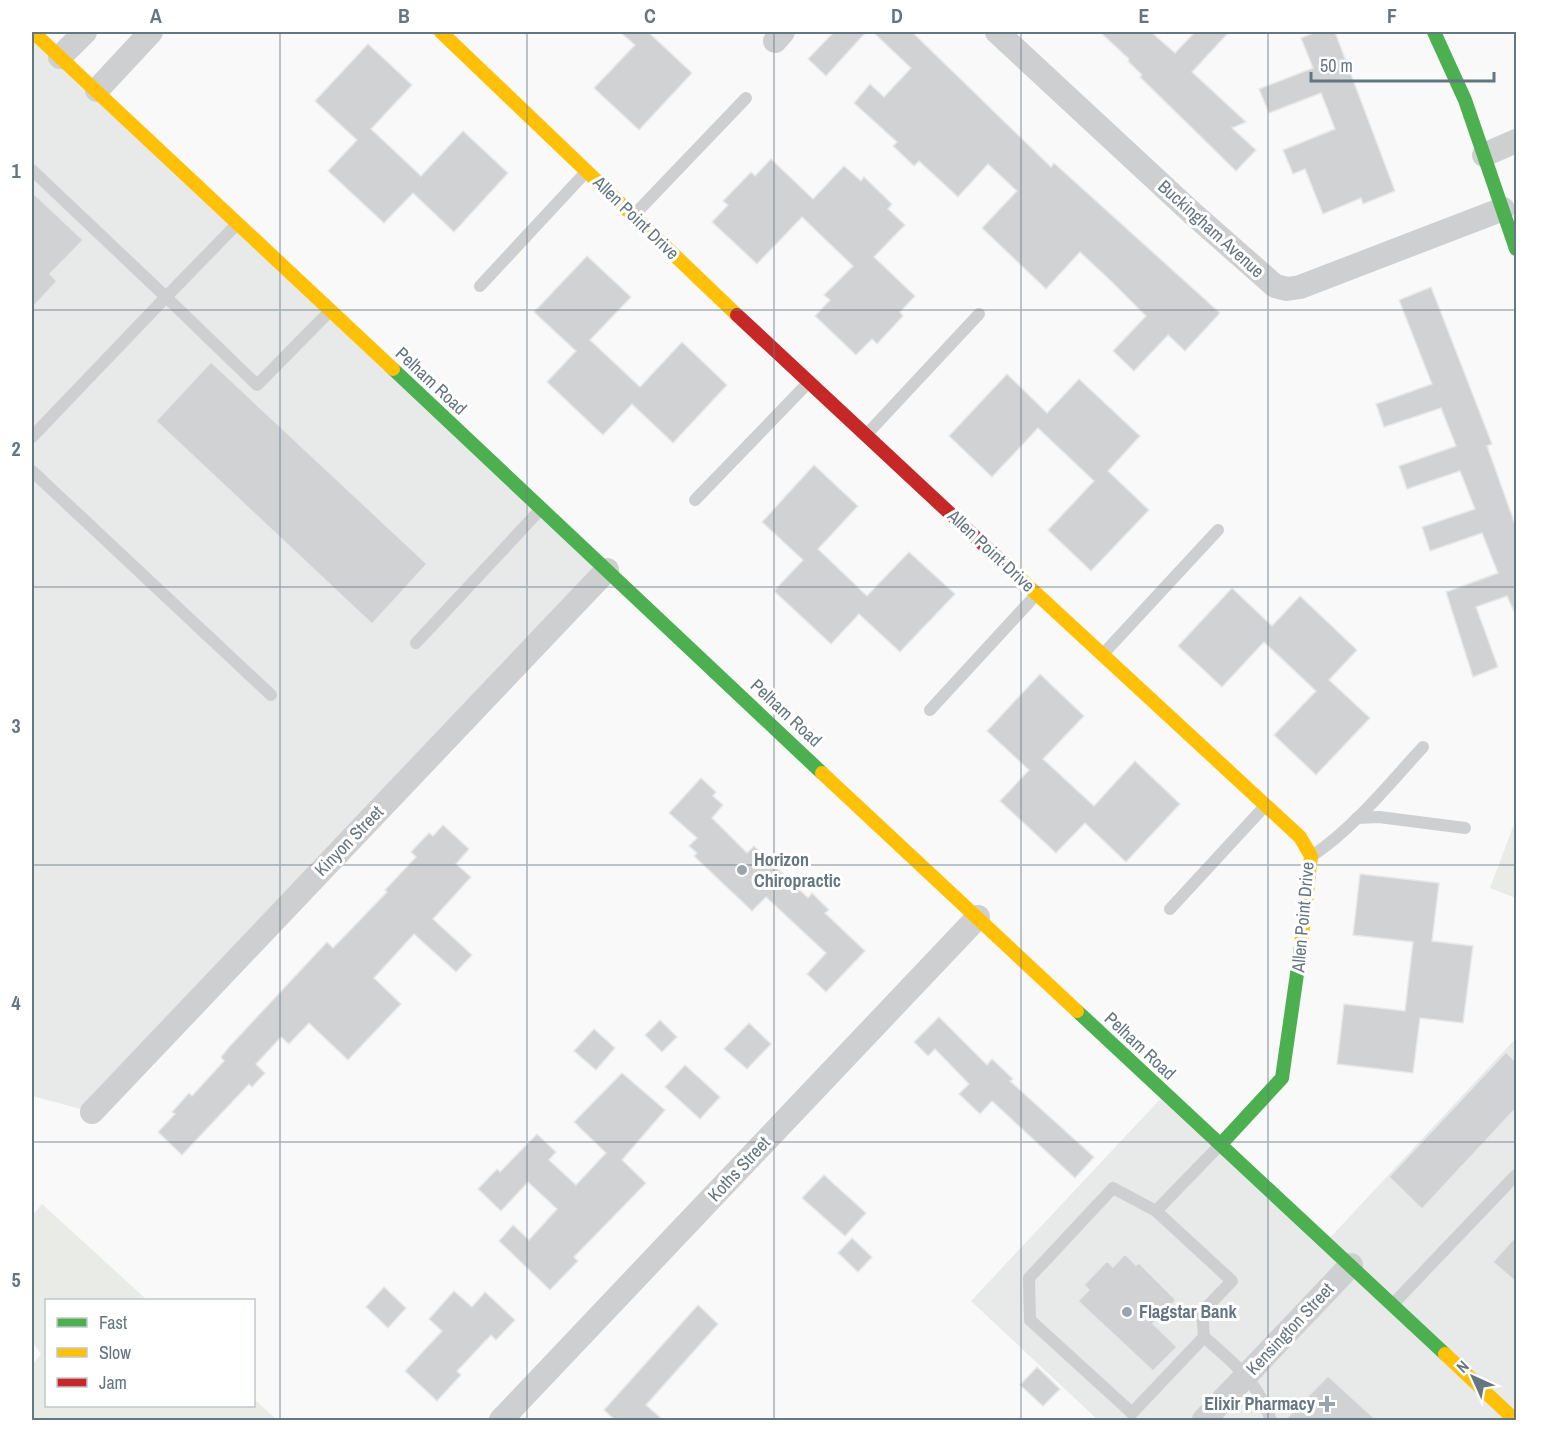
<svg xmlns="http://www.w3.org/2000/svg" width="1548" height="1452" viewBox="0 0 1548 1452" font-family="'Archivo Narrow',sans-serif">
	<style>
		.built { fill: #e8e9e9 }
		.green { fill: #e8ebe6 }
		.building { fill: #d0d2d3; stroke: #e8e8e8; stroke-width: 1.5 }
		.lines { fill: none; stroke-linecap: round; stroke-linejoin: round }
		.lane { stroke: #cecfd0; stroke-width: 12 }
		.street { stroke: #cecfd0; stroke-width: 24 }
		.fast { stroke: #4caf50; stroke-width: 14 }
		.slow { stroke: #ffc107; stroke-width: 14 }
		.jam { stroke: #c62828; stroke-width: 14 }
		.grid { fill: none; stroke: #657683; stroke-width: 1.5; stroke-opacity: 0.55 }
		.poi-dot { fill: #99a4ac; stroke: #fff; stroke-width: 2 }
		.labels { text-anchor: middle; stroke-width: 6; stroke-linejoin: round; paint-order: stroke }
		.street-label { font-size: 18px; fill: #657683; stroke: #fff }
		.poi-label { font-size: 18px; font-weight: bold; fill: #657683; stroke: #fff; text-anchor: start }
		.neatline { fill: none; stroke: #657683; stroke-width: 2 }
		.grid-label { font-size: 20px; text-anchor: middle; font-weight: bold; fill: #657683 }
	</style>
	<rect width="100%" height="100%" fill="#f9f9f9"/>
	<g class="built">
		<polygon points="32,32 607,570 92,1112 32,1096"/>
		<polygon points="1516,1038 1516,1420 1098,1420 971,1301 1165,1094 1327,1241"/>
	</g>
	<g class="green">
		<polygon points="1516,819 1516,898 1490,888"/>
		<polygon points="42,1204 147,1300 46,1300 46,1406 254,1406 254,1399 277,1420 32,1420 32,1365 41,1354 32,1341 32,1216"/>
	</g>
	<g class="building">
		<polygon points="620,32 648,32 692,73 639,130 594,88 635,45"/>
		<polygon points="834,32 866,32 826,76 808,59"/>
		<polygon points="873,32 912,32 1051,167 1054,163 1220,313 1185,351 1168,335 1134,371 1113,351 1146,316 1113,283 1080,252 1046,289 982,228 1017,191 988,164 958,197 919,161 914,166 893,146 897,142 854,103 870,84 884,97 911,68"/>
		<polygon points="1100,32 1151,32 1175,53 1195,32 1229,32 1192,72 1246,122 1232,128 1256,150 1236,171 1140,77 1142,75 1128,61 1129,59"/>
		<polygon points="1316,32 1335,32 1395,191 1363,204 1361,198 1323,214 1305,169 1293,174 1283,150 1335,129 1321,93 1269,113 1259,89 1313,68 1301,38"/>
		<polygon points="368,44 412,85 371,129 421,176 463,131 508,173 454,232 413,193 384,223 328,171 357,140 315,101"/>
		<polygon points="771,159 813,199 844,166 861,181 864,177 892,204 888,209 905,225 874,257 915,296 900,312 903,316 877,344 872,339 856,355 815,316 830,300 824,295 853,266 802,217 757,264 712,222 728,205 723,201 751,172 755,176"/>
		<polygon points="32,192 83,240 50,274 57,281 32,308"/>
		<polygon points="587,256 631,297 590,340 640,387 682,342 727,385 673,443 632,404 603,435 547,382 576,351 534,312"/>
		<polygon points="1431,287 1492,444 1487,446 1516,527 1516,616 1507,596 1476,607 1498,667 1473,677 1446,592 1498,573 1482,533 1430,551 1422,527 1475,509 1460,471 1407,489 1399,466 1456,446 1441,408 1384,427 1376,404 1432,384 1399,300"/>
		<polygon points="211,362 427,564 372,624 156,421"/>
		<polygon points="1007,374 1047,413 1079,379 1140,436 1108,471 1149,510 1091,571 1048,530 1094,481 1038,428 992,477 949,436"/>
		<polygon points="814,465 858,506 818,549 867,596 909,552 955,594 900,652 859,614 831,644 774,591 803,560 762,522"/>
		<polygon points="1232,588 1272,626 1300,596 1357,650 1329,680 1370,718 1316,775 1274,735 1316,691 1264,642 1222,687 1178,646"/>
		<polygon points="1040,674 1084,716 1043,759 1094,806 1135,761 1180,804 1126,862 1085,823 1056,853 1000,801 1029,770 987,731"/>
		<polygon points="701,778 716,792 713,796 723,805 712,818 747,853 754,846 808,898 812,893 829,910 825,913 865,951 826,992 807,974 826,953 766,897 752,911 694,856 697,853 689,846 697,838 669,813"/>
		<polygon points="443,825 469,849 456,864 471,877 433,919 472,955 456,972 414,934 374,978 401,1004 348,1060 309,1023 289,1044 281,1037 256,1064 265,1073 252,1087 249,1084 182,1155 158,1132 175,1114 172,1112 189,1093 192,1096 224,1061 221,1057 230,1046 327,942 333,948 387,892 385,890 416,857 411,852 429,833 433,836"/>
		<polygon points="1360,874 1439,883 1432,941 1473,946 1463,1023 1420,1018 1413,1073 1337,1064 1344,1004 1405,1011 1413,942 1353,935"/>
		<polygon points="939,1017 987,1065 992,1059 1013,1079 1010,1081 1094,1157 1075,1178 992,1101 980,1114 959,1094 969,1084 935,1049 928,1056 914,1042"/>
		<polygon points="660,1020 677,1037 662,1052 645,1035"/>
		<polygon points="749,1023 771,1044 747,1069 724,1049"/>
		<polygon points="594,1029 615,1048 596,1070 574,1051"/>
		<polygon points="1506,1052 1516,1062 1516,1108 1422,1209 1389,1177"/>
		<polygon points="685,1065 720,1097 700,1119 665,1087"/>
		<polygon points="622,1073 665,1110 622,1160 646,1183 574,1257 578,1261 550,1290 499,1241 513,1225 529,1240 557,1209 528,1182 501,1211 478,1189 497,1169 500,1172 537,1134 556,1152 549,1160 576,1185 606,1153 574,1122"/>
		<polygon points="824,1175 866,1213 845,1236 802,1198"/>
		<polygon points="1516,1236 1516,1282 1493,1262"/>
		<polygon points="852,1238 872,1257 858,1272 838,1253"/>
		<polygon points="1125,1254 1136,1265 1139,1263 1176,1300 1153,1324 1177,1347 1153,1371 1078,1301 1089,1290 1084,1285 1107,1261 1113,1267"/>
		<polygon points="384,1287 406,1308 388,1328 366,1307"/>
		<polygon points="454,1291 472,1307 485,1292 515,1320 496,1340 491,1335 457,1371 461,1375 437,1401 405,1371 442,1331 429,1319"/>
		<polygon points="698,1305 718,1324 646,1405 663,1420 615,1420 604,1410"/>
		<polygon points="1037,1367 1060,1389 1043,1406 1020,1385"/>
		<polygon points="1328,1376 1376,1420 1285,1420"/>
	</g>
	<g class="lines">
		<g class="lane">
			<polyline points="32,170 166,297 237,224"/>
			<polyline points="634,215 746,98"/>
			<polyline points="480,286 586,172"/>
			<polyline points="867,434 979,314"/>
			<polyline points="32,437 166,297 257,385 329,312"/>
			<polyline points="32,471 271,695"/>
			<polyline points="695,500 807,384"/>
			<polyline points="416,643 540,510"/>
			<polyline points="1104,653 1218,530"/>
			<polyline points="930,710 1035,596"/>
			<polyline points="1357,818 1379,817 1465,828"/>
			<path d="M1312 856C1355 827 1388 785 1423 747"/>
			<polyline points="1170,909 1265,806"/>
			<path d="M1218 1147 1156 1211 1232 1281 1202 1312 1204 1337C1235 1364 1257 1381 1271 1420"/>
			<polyline points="1156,1211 1113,1188 1029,1278 1030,1320 1132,1413 1204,1337"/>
			<polyline points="1394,1303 1516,1175"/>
		</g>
		<g class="street">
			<polyline points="997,32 1191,212 1275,286 1287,289 1300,287 1503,209"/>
			<polyline points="775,41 783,32"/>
			<polyline points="60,57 85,32"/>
			<polyline points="97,90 151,32"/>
			<polyline points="1484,155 1516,141"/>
			<polyline points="92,1112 607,570"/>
			<polyline points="501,1420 978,917"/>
			<polyline points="1204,1420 1351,1265"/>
		</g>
		<g class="fast">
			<polyline points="1434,32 1465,100 1516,249"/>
			<polyline points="393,369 822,773"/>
			<polyline points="1077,1011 1445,1354"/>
			<polyline points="1221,1144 1282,1078 1301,946"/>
		</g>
		<g class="slow">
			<polyline points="33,32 393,369"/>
			<polyline points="441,32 737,315"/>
			<polyline points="1001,561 1300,837 1311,856 1301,946"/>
			<polyline points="822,773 1077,1011"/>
			<polyline points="1445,1354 1515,1420"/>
		</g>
		<polyline class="jam" points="737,315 1001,561"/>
	</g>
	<path class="grid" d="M280 32V1420M527 32V1420M774 32V1420M1021 32V1420M1268 32V1420M32 310H1516M32 587H1516M32 865H1516M32 1142H1516"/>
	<g class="poi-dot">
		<circle cx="742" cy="870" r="6"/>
		<circle cx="1127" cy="1312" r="6"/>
		<path d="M1324 1395h6v6h6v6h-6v6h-6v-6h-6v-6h6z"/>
	</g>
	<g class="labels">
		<g class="street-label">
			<text transform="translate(636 218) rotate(44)" y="6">Allen Point Drive</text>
			<text transform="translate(1211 229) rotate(42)" y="6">Buckingham Avenue</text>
			<text transform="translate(431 381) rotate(43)" y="6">Pelham Road</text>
			<text transform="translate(991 551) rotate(43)" y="6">Allen Point Drive</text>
			<text transform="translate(786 713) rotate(43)" y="6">Pelham Road</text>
			<text transform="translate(349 841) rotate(-46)" y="6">Kinyon Street</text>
			<text transform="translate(1303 917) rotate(-85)" y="6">Allen Point Drive</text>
			<text transform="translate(1140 1046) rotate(43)" y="6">Pelham Road</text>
			<text transform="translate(739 1169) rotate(-47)" y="6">Koths Street</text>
			<text transform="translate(1290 1329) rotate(-47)" y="6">Kensington Street</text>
		</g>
		<g class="poi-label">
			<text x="754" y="866">Horizon<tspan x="754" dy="21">Chiropractic</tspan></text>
			<text x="1139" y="1318">Flagstar Bank</text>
			<text x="1315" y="1410" text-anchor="end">Elixir Pharmacy</text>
		</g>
	</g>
	<rect width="1548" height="1452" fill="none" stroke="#ffffff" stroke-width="66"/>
	<rect x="45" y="1299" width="210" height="108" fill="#ffffff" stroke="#c1c8cd" stroke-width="1.5"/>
	<rect x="57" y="1318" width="30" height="9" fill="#4caf50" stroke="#c1c8cd" stroke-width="1.5"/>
	<text x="99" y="1329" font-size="18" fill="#657683">Fast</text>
	<rect x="57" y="1348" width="30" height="9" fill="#ffc107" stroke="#c1c8cd" stroke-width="1.5"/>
	<text x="99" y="1359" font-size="18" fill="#657683">Slow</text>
	<rect x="57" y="1378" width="30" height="9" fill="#c62828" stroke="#c1c8cd" stroke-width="1.5"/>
	<text x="99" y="1389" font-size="18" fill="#657683">Jam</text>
	<g transform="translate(1473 1377) rotate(315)" stroke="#ffffff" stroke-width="4.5" paint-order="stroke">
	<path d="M0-4.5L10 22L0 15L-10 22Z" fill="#657683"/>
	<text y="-9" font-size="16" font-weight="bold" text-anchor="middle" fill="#657683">N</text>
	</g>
	<path d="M1311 72v9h183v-9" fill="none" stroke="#657683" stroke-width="3"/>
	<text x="1320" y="72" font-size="18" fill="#657683" stroke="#ffffff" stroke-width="4.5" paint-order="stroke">50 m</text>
	<rect x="33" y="33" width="1482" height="1386" class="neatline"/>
	<g class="grid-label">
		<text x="156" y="23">A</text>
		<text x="404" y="23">B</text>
		<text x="650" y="23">C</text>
		<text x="897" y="23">D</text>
		<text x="1144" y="23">E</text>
		<text x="1392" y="23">F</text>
		<text x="16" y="178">1</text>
		<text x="16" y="456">2</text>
		<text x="16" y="733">3</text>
		<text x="16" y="1010">4</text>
		<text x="16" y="1287">5</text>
	</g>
</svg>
